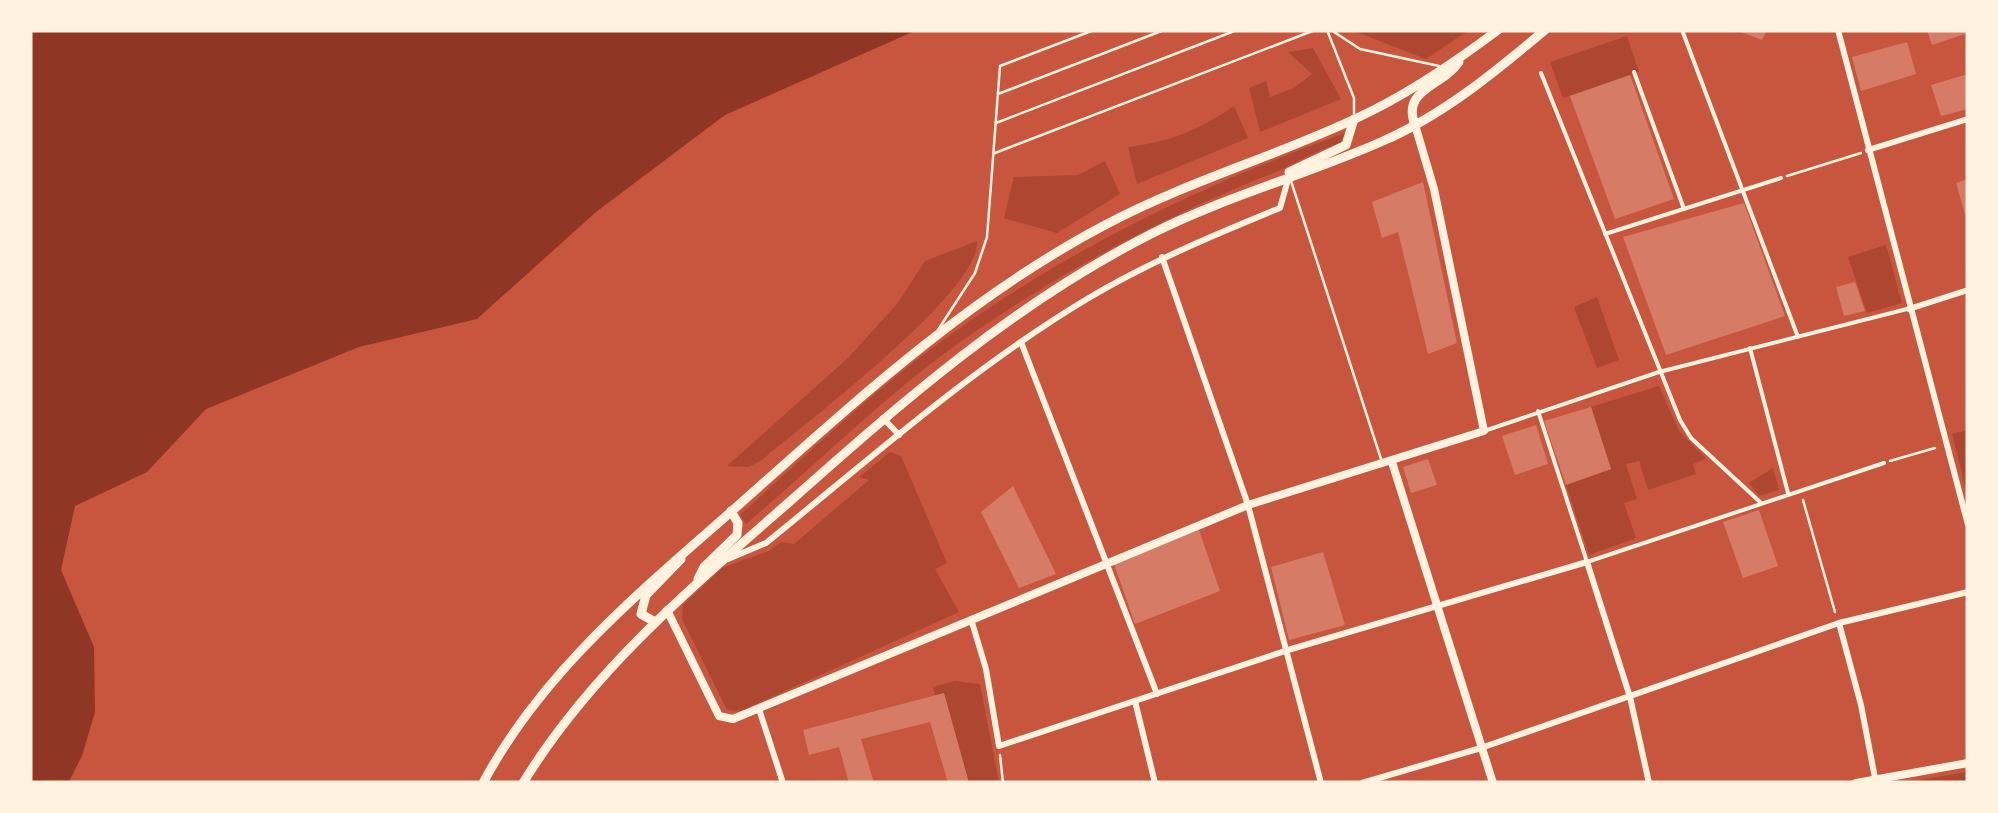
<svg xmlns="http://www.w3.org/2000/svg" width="1998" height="813" viewBox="0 0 1998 813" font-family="'Titillium Web',sans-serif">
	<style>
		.green { fill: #ae4732 }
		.water { fill: #8f3625 }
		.building { fill: #d67c66 }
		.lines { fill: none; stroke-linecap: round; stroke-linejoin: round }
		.path { stroke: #fff3e0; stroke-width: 2.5 }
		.service { stroke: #fff3e0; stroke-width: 2.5 }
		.pedestrian { stroke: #fff3e0; stroke-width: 4 }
		.minor { stroke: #fff3e0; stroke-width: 6 }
		.tertiary { stroke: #fff3e0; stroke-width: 8 }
		.secondary { stroke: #fff3e0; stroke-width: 8 }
		.primary { stroke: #fff3e0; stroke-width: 9 }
	</style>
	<rect width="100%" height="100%" fill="#c8553d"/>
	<g class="green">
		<polygon points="1351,30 1469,30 1426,59"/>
		<polygon points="1627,36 1639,72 1563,98 1550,62"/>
		<polygon points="1313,48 1341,99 1260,132 1249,88 1266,81 1270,97 1294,88 1312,74 1288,52"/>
		<path d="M1234 106 1248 138 1137 184 1128 147C1170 142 1199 130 1234 106Z"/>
		<path d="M1345 133 1340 143C1315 151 1295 164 1271 174 1160 218 1053 276 956 345 881 399 816 465 746 524L740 515C800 461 859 404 923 355 1052 257 1193 188 1345 133Z"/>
		<polygon points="1105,161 1120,194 1057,233 1004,218 1014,177 1078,175"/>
		<path d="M977 241C982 290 804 424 762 460L749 467 727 466 848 358 897 304 925 261Z"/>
		<polygon points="1886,245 1902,303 1867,313 1848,257"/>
		<polygon points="1597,297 1619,360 1597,368 1574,307"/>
		<polygon points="1659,386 1679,431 1706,459 1693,464 1696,474 1648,490 1639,461 1626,464 1637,499 1624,503 1636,538 1589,555 1566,485 1611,469 1591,407"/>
		<polygon points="1968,430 1968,497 1952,434"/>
		<polygon points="890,452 901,456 947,563 935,569 959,612 741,711 727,710 682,619 683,605 722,568 769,551 781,542 794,544 869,480 859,477"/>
		<polygon points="1773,468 1779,490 1759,496 1749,483"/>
		<polygon points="955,681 980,684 999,783 969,783 944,694 935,696 933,687"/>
		<polygon points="1968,772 1968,783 1909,783 1913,781"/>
	</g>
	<polygon class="water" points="30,30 917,30 725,115 596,212 477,319 359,347 206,409 147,472 75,506 61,570 94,647 95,712 82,756 68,783 30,783"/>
	<g class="building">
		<polygon points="1736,30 1767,30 1762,40"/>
		<polygon points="1927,30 1968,30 1968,33 1932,45"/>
		<polygon points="1907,42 1916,74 1861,91 1852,57"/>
		<polygon points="1968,74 1968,109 1941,116 1931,85"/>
		<polygon points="1630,75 1674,199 1615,219 1570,96"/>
		<polygon points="1968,179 1968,221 1967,221 1956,183"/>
		<polygon points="1423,182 1457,343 1428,354 1398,232 1382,238 1372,202"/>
		<polygon points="1744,203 1785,316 1666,355 1623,237"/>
		<polygon points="1855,282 1865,311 1844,316 1836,287"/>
		<polygon points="1591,407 1611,469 1566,485 1544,421"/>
		<polygon points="1536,425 1548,464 1515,475 1502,436"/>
		<polygon points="1428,459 1437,485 1411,493 1403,467"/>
		<polygon points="1013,486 1056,574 1019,588 981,512"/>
		<polygon points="1759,510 1778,566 1743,578 1723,522"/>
		<polygon points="1199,530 1220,591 1135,624 1114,564"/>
		<polygon points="1323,552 1345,625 1289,640 1271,567"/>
		<polygon points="944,693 969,783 948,783 930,722 861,739 874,783 849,783 839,747 809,755 803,730"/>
	</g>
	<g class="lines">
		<g class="path">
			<polyline points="1787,176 1861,153"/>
			<polyline points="1890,461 1935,448"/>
			<polyline points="1803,500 1835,612"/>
			<polyline points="1000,755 1003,783"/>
		</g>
		<g class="service">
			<polyline points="1327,30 1354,98 1354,113"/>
			<polyline points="1331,30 1360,49 1439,66"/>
			<polyline points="998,94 1164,30"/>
			<polyline points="996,123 1237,30"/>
			<polyline points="995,153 1315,30"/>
			<polyline points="1291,181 1381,459"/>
			<polyline points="938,330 975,273 987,237 1000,66 1094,30"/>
		</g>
		<g class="pedestrian">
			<polyline points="1682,30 1798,337"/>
			<polyline points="1634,72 1684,209"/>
			<polyline points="1541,73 1680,420 1691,438 1760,502"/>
			<polyline points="1605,234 1781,178"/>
			<polyline points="1750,348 1788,493"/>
			<polyline points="1538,411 1587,562 1884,463"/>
			<polyline points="1484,431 1659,372 1907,309"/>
		</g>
		<g class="minor">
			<polyline points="1838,30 1968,525"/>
			<polyline points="1868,150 1968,119"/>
			<polyline points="1162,257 1248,505 1321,783"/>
			<polyline points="1909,309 1968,290"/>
			<polyline points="1021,342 1157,694"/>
			<polyline points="883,418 899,435"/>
			<path d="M728 559 766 543C870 459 972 368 1087 299 1149 262 1214 235 1280 208L1289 176"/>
			<polyline points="971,619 986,669 999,746 1288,650 1587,562 1630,697 1649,783"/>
			<polyline points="1839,623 1861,705 1875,778"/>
			<polyline points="1135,701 1155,783"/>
			<polyline points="759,709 783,783"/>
			<polyline points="1362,783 1481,748 1839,623 1968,592"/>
		</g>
		<g class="tertiary">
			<polyline points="1392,462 1493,783"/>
			<polyline points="667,610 719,716 733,719 1248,505 1484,431 1434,189 1415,125"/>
		</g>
		<polyline class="secondary" points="1856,783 1968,763"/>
		<g class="primary">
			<path d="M1415 125C1401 89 1442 87 1459 62"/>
			<polyline points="1289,172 1346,145 1354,119"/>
			<polyline points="698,579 704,567 737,535 738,523 731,511"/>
			<polyline points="655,622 641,614 646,595 681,559"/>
			<path d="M483 783C542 672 640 592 733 510 849 407 966 298 1105 225 1186 182 1274 157 1357 118 1407 95 1454 63 1498 30"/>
			<path d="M523 783C591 672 690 589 787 504 902 402 1013 304 1151 234 1226 196 1307 175 1383 141 1443 115 1495 72 1545 30"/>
		</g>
	</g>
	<rect width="1998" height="813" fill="none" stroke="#fff3e0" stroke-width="65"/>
</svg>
